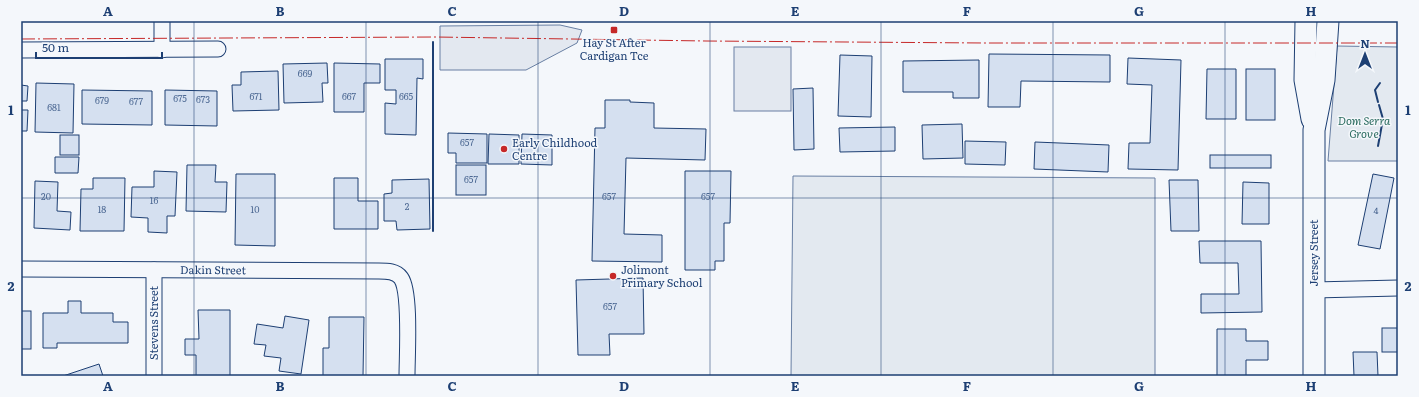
<svg xmlns="http://www.w3.org/2000/svg" width="1419" height="397" viewBox="0 0 1419 397" font-family="Literata,serif">
	<style>
		.green { fill: #e3e9f0; stroke: #687fa3 }
		.parking { fill: #e3e8f0; stroke: #687fa3 }
		.building { fill: #d5e0f0; stroke: #1d3f73 }
		.lines { fill: none; stroke-linecap: round; stroke-linejoin: round }
		.street-casing { stroke: #1d3f73; stroke-width: 17 }
		.secondary-casing { stroke: #1d3f73; stroke-width: 23 }
		.street { stroke: #f4f7fb; stroke-width: 15 }
		.secondary { stroke: #f4f7fb; stroke-width: 21 }
		.wall { stroke: #1d3f73; stroke-width: 2 }
		.power { stroke: #c62828; stroke-width: 1; stroke-dasharray: 14 3 2 3; stroke-linecap: butt }
		.grid { fill: none; stroke: #1d3f73; stroke-width: 1; stroke-opacity: 0.55 }
		.poi-dot { fill: #c62828; stroke: #f4f7fb; stroke-width: 1.5 }
		.labels { text-anchor: middle; stroke-width: 3; stroke-linejoin: round; paint-order: stroke }
		.number-label { font-size: 9px; fill: #4b6792 }
		.poi-label { font-size: 11px; fill: #1d3f73; stroke: #f4f7fb; text-anchor: start }
		.park-label { font-size: 11px; font-style: italic; fill: #2c6c60; stroke: #f4f7fb }
		.street-label { font-size: 11px; fill: #1d3f73; stroke: #f4f7fb }
		.neatline { fill: none; stroke: #1d3f73; stroke-width: 1.5 }
		.grid-label { font-size: 13px; text-anchor: middle; font-weight: bold; fill: #1d3f73 }
	</style>
	<rect width="100%" height="100%" fill="#f4f7fb"/>
	<g class="green">
		<polygon points="1337,46 1398,47 1398,161 1328,161"/>
		<polygon points="793,176 1155,178 1155,376 791,376"/>
	</g>
	<g class="parking">
		<polygon points="560,25 582,30 577,43 526,70 440,70 440,26"/>
		<rect x="734" y="47" width="57" height="64"/>
	</g>
	<g class="building">
		<polygon points="989,54 1110,55 1110,82 1021,81 1020,107 988,107"/>
		<polygon points="840,55 872,56 871,117 838,116"/>
		<polygon points="1128,58 1181,60 1178,170 1128,169 1129,143 1150,143 1152,85 1127,84"/>
		<polygon points="385,59 423,59 423,79 417,78 416,135 385,134 385,103 396,104 396,90 385,90"/>
		<polygon points="979,60 979,98 953,98 953,92 903,92 903,61"/>
		<polygon points="327,63 328,83 322,83 323,102 284,103 283,64"/>
		<polygon points="334,63 380,64 380,83 364,83 364,112 334,112"/>
		<polygon points="1207,69 1236,69 1236,119 1206,119"/>
		<rect x="1246" y="69" width="29" height="51"/>
		<polygon points="278,71 279,110 233,111 232,85 241,85 241,72"/>
		<polygon points="36,83 74,84 73,133 35,132"/>
		<polygon points="21,85 28,86 27,101 21,101"/>
		<polygon points="813,88 814,149 794,150 793,89"/>
		<polygon points="82,90 152,91 152,125 82,124"/>
		<polygon points="165,90 217,91 217,126 165,125"/>
		<polygon points="605,100 630,100 630,102 654,103 654,128 706,129 705,160 626,158 624,234 662,235 662,262 592,261 595,128 605,128"/>
		<polygon points="21,110 28,110 27,131 21,131"/>
		<polygon points="962,124 963,158 923,159 922,125"/>
		<polygon points="895,127 895,151 840,152 839,128"/>
		<polygon points="448,133 487,134 487,163 456,163 456,153 448,153"/>
		<polygon points="489,134 519,135 519,164 488,164"/>
		<polygon points="522,134 552,135 552,165 521,164"/>
		<rect x="60" y="135" width="19" height="20"/>
		<polygon points="965,141 1006,142 1005,165 965,164"/>
		<polygon points="1035,142 1109,145 1108,172 1034,169"/>
		<rect x="1210" y="155" width="61" height="13"/>
		<polygon points="55,157 79,157 78,173 55,173"/>
		<polygon points="187,165 216,165 215,182 227,182 226,212 186,211"/>
		<rect x="456" y="165" width="30" height="30"/>
		<polygon points="154,171 177,172 175,216 167,216 167,233 148,232 148,218 131,217 132,187 154,187"/>
		<polygon points="685,171 731,171 730,223 724,223 724,261 715,261 715,270 685,270"/>
		<polygon points="236,174 275,174 275,246 235,245"/>
		<polygon points="1373,174 1394,178 1380,249 1358,245"/>
		<polygon points="93,178 125,178 124,231 80,231 81,189 93,189"/>
		<polygon points="334,178 358,178 358,201 378,201 378,229 334,229"/>
		<polygon points="429,179 430,229 397,230 396,221 384,221 384,194 392,193 392,180"/>
		<polygon points="1169,180 1198,180 1199,231 1171,231"/>
		<polygon points="35,181 58,182 57,211 71,212 70,230 34,228"/>
		<polygon points="1243,182 1269,183 1269,224 1242,224"/>
		<polygon points="1199,241 1261,241 1262,312 1201,313 1201,294 1239,294 1238,263 1200,263"/>
		<polygon points="643,278 644,334 609,334 610,355 578,355 576,280"/>
		<polygon points="68,301 81,301 81,313 113,313 113,322 128,322 128,343 57,343 57,348 43,348 43,313 68,313"/>
		<polygon points="198,310 230,310 230,376 196,376 196,355 185,355 185,339 199,339"/>
		<rect x="21" y="311" width="10" height="38"/>
		<polygon points="285,316 309,320 301,374 279,371 281,358 264,356 266,345 254,344 257,324 283,328"/>
		<polygon points="329,317 364,317 363,376 323,376 323,348 329,348"/>
		<rect x="1382" y="328" width="16" height="24"/>
		<polygon points="1217,329 1246,329 1246,341 1268,341 1268,360 1246,360 1246,376 1217,376"/>
		<polygon points="1353,352 1377,352 1378,376 1354,376"/>
		<polygon points="99,364 103,376 63,376"/>
	</g>
	<g class="lines">
		<g class="street-casing">
			<g id="street">
				<polyline points="162,21 162,50"/>
				<polyline points="21,50 218,49"/>
				<path id="s1" d="M21 269 379 271C387 271 396 271 401 278 411 292 407 356 407 376"/>
				<polyline points="154,270 154,376"/>
				<polyline points="1314,290 1398,288"/>
			</g>
		</g>
		<g class="secondary-casing">
			<g id="secondary">
				<polyline points="1306,21 1305,80 1312,119"/>
				<polyline points="1314,376 1314,130 1324,80 1328,21"/>
			</g>
		</g>
		<use href="#street" class="street"/>
		<use href="#secondary" class="secondary"/>
		<g class="wall">
			<polyline points="1378,102 1375,90 1380,83"/>
			<polyline points="1378,146 1383,119 1379,105"/>
			<polyline points="433,231 433,42"/>
		</g>
		<polyline class="power" points="21,39 435,37 706,41 984,43 1398,43"/>
	</g>
	<path class="grid" d="M194 21V376M366 21V376M538 21V376M710 21V376M881 21V376M1053 21V376M1225 21V376M21 198H1398"/>
	<g class="poi-dot">
		<rect x="610" y="26" width="8" height="8" rx="2"/>
		<circle cx="504" cy="149" r="4"/>
		<circle cx="613" cy="276" r="4"/>
	</g>
	<g class="labels">
		<g class="number-label">
			<text x="305" y="77">669</text>
			<text x="256" y="100">671</text>
			<text x="349" y="100">667</text>
			<text x="406" y="100">665</text>
			<text x="180" y="102">675</text>
			<text x="203" y="103">673</text>
			<text x="102" y="104">679</text>
			<text x="136" y="105">677</text>
			<text x="54" y="111">681</text>
			<text x="467" y="146">657</text>
			<text x="471" y="183">657</text>
			<text x="46" y="200">20</text>
			<text x="609" y="200">657</text>
			<text x="708" y="200">657</text>
			<text x="154" y="204">16</text>
			<text x="407" y="210">2</text>
			<text x="102" y="213">18</text>
			<text x="255" y="213">10</text>
			<text x="1376" y="214">4</text>
			<text x="610" y="310">657</text>
		</g>
		<g class="poi-label">
			<text x="614" y="47" text-anchor="middle">Hay St After<tspan x="614" dy="13">Cardigan Tce</tspan></text>
			<text x="512" y="147">Early Childhood<tspan x="512" dy="13">Centre</tspan></text>
			<text x="621" y="274">Jolimont<tspan x="621" dy="13">Primary School</tspan></text>
		</g>
		<g class="park-label">
			<text x="1364" y="125">Dom Serra<tspan x="1364" dy="13">Grove</tspan></text>
		</g>
		<g class="street-label">
			<text transform="translate(1314 253) rotate(-90)" y="4">Jersey Street</text>
			<text dy="4" stroke="none"><textPath href="#s1" startOffset="192">Dakin Street</textPath></text>
			<text transform="translate(154 323) rotate(-90)" y="4">Stevens Street</text>
		</g>
	</g>
	<rect width="1419" height="397" fill="none" stroke="#f4f7fb" stroke-width="44"/>
	<g transform="translate(1365 54)" stroke="#f4f7fb" stroke-width="3" paint-order="stroke">
	<path d="M0-3L7 15L0 10L-7 15Z" fill="#1d3f73"/>
	<text y="-6" font-size="11" font-weight="bold" text-anchor="middle" fill="#1d3f73">N</text>
	</g>
	<path d="M36 52v6h126v-6" fill="none" stroke="#1d3f73" stroke-width="2"/>
	<text x="42" y="52" font-size="12" fill="#1d3f73" stroke="#f4f7fb" stroke-width="3" paint-order="stroke">50 m</text>
	<rect x="22" y="22" width="1375" height="353" class="neatline"/>
	<g class="grid-label">
		<text x="108" y="16">A</text>
		<text x="280" y="16">B</text>
		<text x="452" y="16">C</text>
		<text x="624" y="16">D</text>
		<text x="795" y="16">E</text>
		<text x="967" y="16">F</text>
		<text x="1139" y="16">G</text>
		<text x="1311" y="16">H</text>
		<text x="11" y="115">1</text>
		<text x="1408" y="115">1</text>
		<text x="11" y="291">2</text>
		<text x="1408" y="291">2</text>
		<text x="108" y="391">A</text>
		<text x="280" y="391">B</text>
		<text x="452" y="391">C</text>
		<text x="624" y="391">D</text>
		<text x="795" y="391">E</text>
		<text x="967" y="391">F</text>
		<text x="1139" y="391">G</text>
		<text x="1311" y="391">H</text>
	</g>
</svg>
